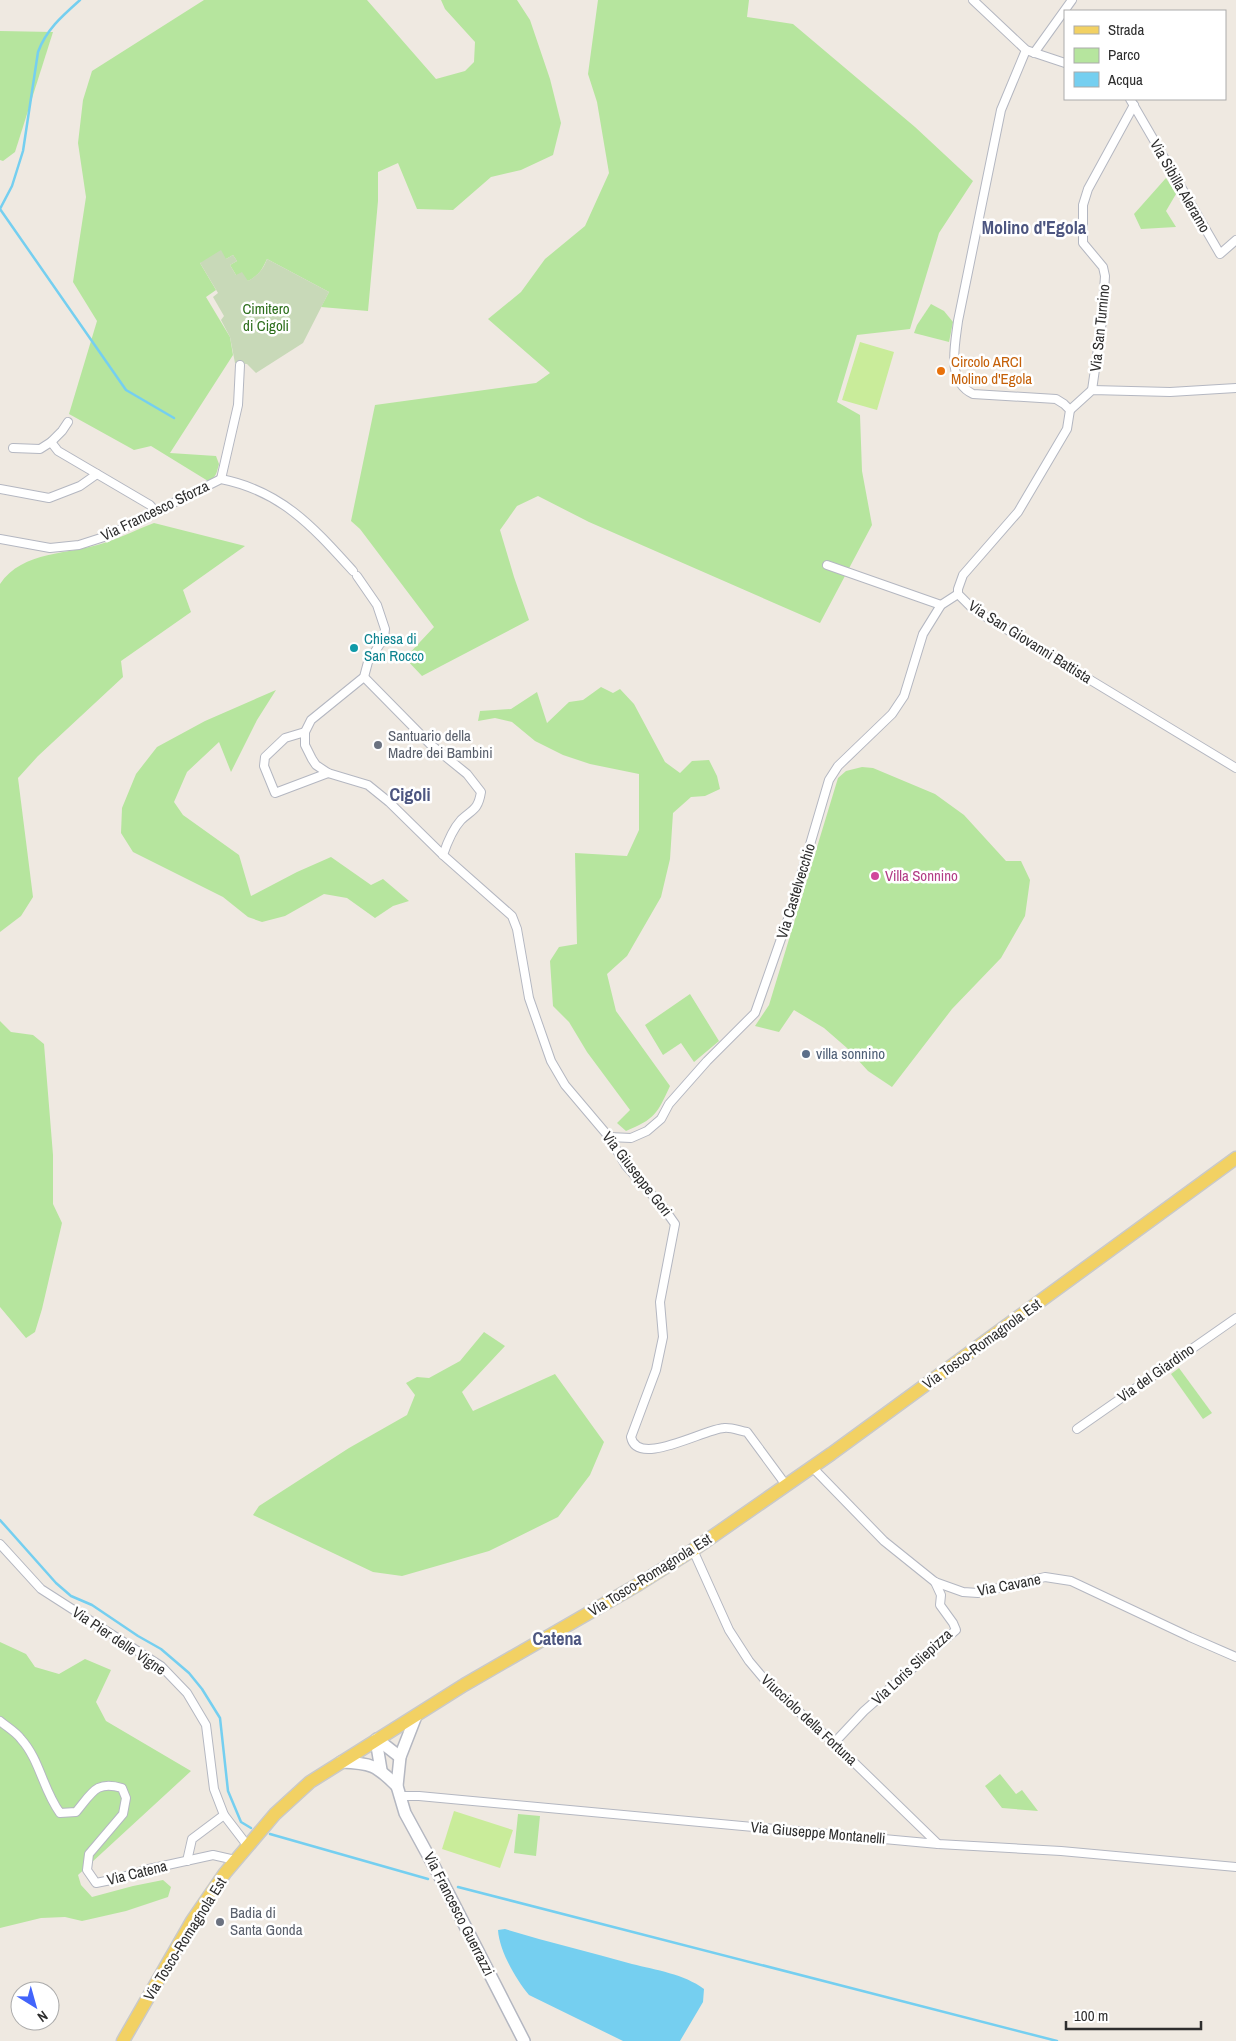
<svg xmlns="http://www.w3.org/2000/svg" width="1236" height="2041" viewBox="0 0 1236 2041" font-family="'Archivo Narrow',sans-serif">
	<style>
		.green { fill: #b6e59e }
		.cemetery { fill: #c8d9b8 }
		.pitch { fill: #c9ec9a }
		.water { fill: #75cff0 }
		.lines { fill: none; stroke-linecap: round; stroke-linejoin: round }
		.stream { stroke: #75cff0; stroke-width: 2.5 }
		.minor-casing { stroke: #b4b7c1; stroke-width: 10 }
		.secondary-casing { stroke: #b4b7c1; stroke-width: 14 }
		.primary-casing { stroke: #c9c9c9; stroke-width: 15 }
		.minor { stroke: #fff; stroke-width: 8 }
		.secondary { stroke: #fff; stroke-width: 11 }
		.primary { stroke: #f2d163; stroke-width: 12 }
		.food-dot { fill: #e8710a; stroke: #fff; stroke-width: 2 }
		.culture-dot { fill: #0f9aa8; stroke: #fff; stroke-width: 2 }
		.worship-dot { fill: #6b7280; stroke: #fff; stroke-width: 2 }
		.hotel-dot { fill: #d1479c; stroke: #fff; stroke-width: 2 }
		.service-dot { fill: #5c6f8a; stroke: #fff; stroke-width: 2 }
		.labels { text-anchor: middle; stroke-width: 5; stroke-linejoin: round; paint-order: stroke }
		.street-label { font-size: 15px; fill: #2e2e2e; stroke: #fff }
		.park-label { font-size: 15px; fill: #2c6e1b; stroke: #fff }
		.food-label { font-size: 15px; fill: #c56008; stroke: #fff; text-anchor: start }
		.culture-label { font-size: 15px; fill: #0d838f; stroke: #fff; text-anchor: start }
		.worship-label { font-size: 15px; fill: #5b616d; stroke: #fff; text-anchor: start }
		.hotel-label { font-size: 15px; fill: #b23c85; stroke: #fff; text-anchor: start }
		.service-label { font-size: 15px; fill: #4e5e75; stroke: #fff; text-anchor: start }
		.quarter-label { font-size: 18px; font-weight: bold; fill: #4d5680; stroke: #fff }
	</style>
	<rect width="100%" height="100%" fill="#efe9e1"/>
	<g class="green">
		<path d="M204 0H367L436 79 465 71 474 62 475 42 445 9 441 0H517L530 20 550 79 561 123 553 155 521 170 491 177 453 210 417 209 398 163 378 172V201L368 311 321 307 329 292 267 259C262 270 259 275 248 281L236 275 230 265 237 261 233 255 226 259 200 263 216 290 206 297 230 337 233 355 170 453 216 456 219 464C217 471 216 479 208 481L151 446 134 450 69 414 97 321 73 282 86 197 78 143 83 100 92 71Z"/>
		<polygon points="598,0 749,0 747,17 793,24 915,127 973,181 939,233 910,329 857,335 837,402 860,415 862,471 872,525 820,623 589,522 538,496 517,506 500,530 514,577 529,620 422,676 405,658 434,627 360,529 351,521 375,405 536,383 550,373 488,319 521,292 545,259 585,226 609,173 597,102 588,74"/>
		<polygon points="0,31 53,32 15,152 3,161 0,160"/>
		<polygon points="1166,178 1176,194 1166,211 1176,227 1141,229 1134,214"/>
		<polygon points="931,304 944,311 953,322 949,342 914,333 917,325"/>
		<path d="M154 523 245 546 183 590 191 612 121 661 123 677 38 756 18 778 33 897 21 916 0 932V584C23 550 69 555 104 543 121 538 137 529 154 523Z"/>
		<path d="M601 687 613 693 620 689 634 704 665 762 680 773 692 761 709 760 717 776 720 789 705 796 691 797 673 813 670 859 661 897 627 956 607 974 616 1011 670 1086C657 1114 655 1119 626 1131L617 1123 630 1110 587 1052 569 1022 553 1006 550 961 559 947 577 944 575 853 627 856 639 830V774L590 764 563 755 535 741 512 722 495 718 478 721 480 711 511 709 537 692 547 723 569 702 583 700Z"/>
		<polygon points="276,690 257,720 231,772 219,742 187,772 174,802 183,815 239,855 251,896 297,872 331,857 371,885 383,879 409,901 393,906 375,918 347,898 324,894 285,916 262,922 248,917 223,897 133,852 121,833 122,808 136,774 157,747 205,721"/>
		<polygon points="862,767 873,768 935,794 964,815 1006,861 1021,861 1030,880 1025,916 1001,958 952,1009 892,1087 868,1071 847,1048 824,1028 794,1010 779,1032 755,1026 769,1005 838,778 846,771"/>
		<polygon points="690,994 719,1041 694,1062 681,1043 663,1055 645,1025"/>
		<polygon points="0,1021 11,1032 33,1035 44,1044 53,1155 53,1204 62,1223 42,1309 35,1332 26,1338 0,1307"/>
		<polygon points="484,1332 505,1346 462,1392 473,1411 555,1374 604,1442 590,1475 558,1517 489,1551 402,1576 373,1572 253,1515 259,1506 349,1448 407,1415 415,1395 406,1383 417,1377 429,1378 460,1361"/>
		<polygon points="1179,1368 1212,1413 1203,1419 1171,1374"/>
		<polygon points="0,1642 26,1654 35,1667 59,1674 85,1659 111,1670 96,1702 106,1721 191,1771 78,1875 81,1885 92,1897 133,1886 163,1880 171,1887 168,1897 126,1911 82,1921 65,1917 41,1918 0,1928"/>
		<polygon points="1000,1774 1016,1794 1022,1790 1038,1811 1002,1808 985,1786"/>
		<polygon points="518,1814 540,1816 536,1856 514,1853"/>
	</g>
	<path class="cemetery" d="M221 250 226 259 233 255 237 261 230 265 236 275 242 272 248 281C258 275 263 270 267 259L329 292 303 343 256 373 247 364 235 363 230 337 221 320 224 316 213 297 218 293 200 263Z"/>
	<g class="pitch">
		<polygon points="860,342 894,352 877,410 842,400"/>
		<polygon points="454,1811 513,1830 500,1868 442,1849"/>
	</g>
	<path class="water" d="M505 1929C547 1942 590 1952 632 1964 656 1970 684 1974 704 1989L703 2002 680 2041H623L529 1995C516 1980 499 1950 498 1930Z"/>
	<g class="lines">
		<g class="stream">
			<path d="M80 0C62 16 46 30 38 52L23 151 12 186 0 209 126 390 174 418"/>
			<polyline points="0,1520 56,1583 71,1596 92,1605 138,1636 161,1649 189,1673 202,1689 220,1718 228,1791 241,1822 251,1828"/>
			<polyline points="270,1834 428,1879"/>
			<polyline points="458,1887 1057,2041"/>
		</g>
		<g class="minor-casing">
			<g id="minor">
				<polyline points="973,0 1026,50 1065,63"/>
				<path d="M1026 50 1001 110 958 321C955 346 946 381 973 394L1056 399 1064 404 1070 410 1067 429 1018 512 963 575 958 589V594L973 609 1236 768"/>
				<polyline points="1034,53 1072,0"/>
				<polyline points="1130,99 1220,254 1236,240"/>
				<polyline points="1092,390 1102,321 1105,276 1103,267 1083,243 1083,205 1088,189 1134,105"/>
				<polyline points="1070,410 1092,390 1170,392 1236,388"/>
				<polyline points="51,442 62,431 68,422"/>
				<polyline points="13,448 40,449 51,442 58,451 150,505 156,512"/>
				<polyline points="221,479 238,405 240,365"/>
				<polyline points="0,489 49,498 80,486 97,474"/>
				<path d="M0 539 50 548 79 545 107 536 221 479C282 491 314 528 353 571"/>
				<polyline points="827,565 941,605"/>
				<path d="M357 576 377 605 385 629 384 638 368 662 364 677 311 720 305 732V745L312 759 316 765 328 773 368 785 389 802 443 855 512 916 517 929 529 998 551 1061 565 1085 609 1137 626 1166 663 1207 675 1224 660 1302 663 1337 656 1370 631 1437C637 1468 704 1429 724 1428 731 1427 740 1431 747 1432L786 1485"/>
				<path d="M364 677 430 744 467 774 481 792C478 810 473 809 461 820 452 830 447 843 443 855"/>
				<polyline points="305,732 285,738 265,757 264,766 275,793 328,773"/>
				<polyline points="609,1137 631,1138 647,1131 661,1119 669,1104 707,1061 755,1013 789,916 829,780 838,766 892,714 904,696 923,634 941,605 958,594"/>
				<polyline points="1077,1429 1236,1318"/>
				<polyline points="812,1467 884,1541 935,1582 963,1592 978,1593 1045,1577 1071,1581 1190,1637 1236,1657"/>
				<polyline points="0,1544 41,1589 161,1666 187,1693 206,1725 214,1789 224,1815 247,1845"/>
				<polyline points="693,1550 729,1630 749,1661 770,1686 834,1743 938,1844"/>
				<path d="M0 1721C7 1727 16 1732 21 1739 40 1760 43 1790 60 1813L76 1812C92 1793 96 1780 122 1788L126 1798 123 1814 89 1854 87 1870 96 1883 116 1879 149 1869 213 1855 235 1860"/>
				<polyline points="834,1743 864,1711 956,1630 953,1623 940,1605 941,1595 935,1582"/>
				<polyline points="400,1796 419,1796 938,1844 1061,1851 1236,1867"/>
				<polyline points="187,1861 192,1839 224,1815"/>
			</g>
		</g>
		<g class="secondary-casing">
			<g id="secondary">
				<polyline points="416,1716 400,1757 397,1786 405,1813 441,1879 524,2041"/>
				<polyline points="377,1739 400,1757"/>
				<polyline points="376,1740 381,1770"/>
				<path d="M341 1762C371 1763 376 1765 397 1786"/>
			</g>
		</g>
		<g class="primary-casing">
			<polyline id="primary" points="123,2041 192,1921 225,1873 275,1814 310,1782 464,1685 639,1584 693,1550 831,1454 1236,1158"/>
		</g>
		<use href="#minor" class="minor"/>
		<use href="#secondary" class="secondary"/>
		<use href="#primary" class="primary"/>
	</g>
	<circle class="food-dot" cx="941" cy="371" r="5"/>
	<circle class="culture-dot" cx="354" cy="648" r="5"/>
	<g class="worship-dot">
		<circle cx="378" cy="745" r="5"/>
		<circle cx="220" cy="1922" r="5"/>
	</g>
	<circle class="hotel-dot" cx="875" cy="876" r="5"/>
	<circle class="service-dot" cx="806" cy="1054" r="5"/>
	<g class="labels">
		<g class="street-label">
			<text transform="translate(1180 186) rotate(60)" y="5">Via Sibilla Aleramo</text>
			<text transform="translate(1100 328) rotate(-84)" y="5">Via San Turnino</text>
			<text transform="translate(155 511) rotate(-26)" y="5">Via Francesco Sforza</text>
			<text transform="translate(1030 642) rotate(32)" y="5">Via San Giovanni Battista</text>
			<text transform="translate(796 891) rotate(-73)" y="5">Via Castelvecchio</text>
			<text transform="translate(637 1174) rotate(52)" y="5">Via Giuseppe Gori</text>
			<text transform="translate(982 1344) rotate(-36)" y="5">Via Tosco-Romagnola Est</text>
			<text transform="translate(1156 1373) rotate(-35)" y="5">Via del Giardino</text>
			<text transform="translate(650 1575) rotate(-32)" y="5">Via Tosco-Romagnola Est</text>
			<text transform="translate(1009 1585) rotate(-11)" y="5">Via Cavane</text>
			<text transform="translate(119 1641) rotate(34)" y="5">Via Pier delle Vigne</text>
			<text transform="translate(912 1667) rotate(-43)" y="5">Via Loris Sliepizza</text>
			<text transform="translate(809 1720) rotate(43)" y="5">Viucciolo della Fortuna</text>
			<text transform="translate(818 1833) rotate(5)" y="5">Via Giuseppe Montanelli</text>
			<text transform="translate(137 1873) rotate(-14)" y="5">Via Catena</text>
			<text transform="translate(459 1914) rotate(63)" y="5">Via Francesco Guerrazzi</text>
			<text transform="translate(185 1939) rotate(-58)" y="5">Via Tosco-Romagnola Est</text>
		</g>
		<g class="park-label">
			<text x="266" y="314">Cimitero<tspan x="266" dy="17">di Cigoli</tspan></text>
		</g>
		<g class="food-label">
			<text x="951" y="367">Circolo ARCI<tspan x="951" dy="17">Molino d'Egola</tspan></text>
		</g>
		<g class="culture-label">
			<text x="364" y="644">Chiesa di<tspan x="364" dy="17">San Rocco</tspan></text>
		</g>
		<g class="worship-label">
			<text x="388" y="741">Santuario della<tspan x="388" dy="17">Madre dei Bambini</tspan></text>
			<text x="230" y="1918">Badia di<tspan x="230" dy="17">Santa Gonda</tspan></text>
		</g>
		<g class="hotel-label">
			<text x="885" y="881">Villa Sonnino</text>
		</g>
		<g class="service-label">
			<text x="816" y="1059">villa sonnino</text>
		</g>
		<g class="quarter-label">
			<text x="1034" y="234">Molino d'Egola</text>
			<text x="410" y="801">Cigoli</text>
			<text x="557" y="1645">Catena</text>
		</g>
	</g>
	<rect x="1064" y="10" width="162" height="90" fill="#ffffff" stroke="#ababab"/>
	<rect x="1074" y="26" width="25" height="8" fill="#f2d163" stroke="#ababab"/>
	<text x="1108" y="35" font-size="15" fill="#2e2e2e">Strada</text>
	<rect x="1074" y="48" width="25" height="15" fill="#b6e59e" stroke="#ababab"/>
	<text x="1108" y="60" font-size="15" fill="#2e2e2e">Parco</text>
	<rect x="1074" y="72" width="25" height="15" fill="#75cff0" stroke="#ababab"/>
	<text x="1108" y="85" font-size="15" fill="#2e2e2e">Acqua</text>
	<g transform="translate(35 2006) rotate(143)"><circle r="24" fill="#ffffff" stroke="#ababab"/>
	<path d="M0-4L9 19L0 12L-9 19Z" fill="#4264fb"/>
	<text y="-8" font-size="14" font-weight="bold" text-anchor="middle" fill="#2e2e2e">N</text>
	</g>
	<path d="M1066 2021v8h135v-8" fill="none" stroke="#2e2e2e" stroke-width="2.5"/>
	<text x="1074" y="2021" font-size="15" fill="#2e2e2e" stroke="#ffffff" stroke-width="4" paint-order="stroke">100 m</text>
</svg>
